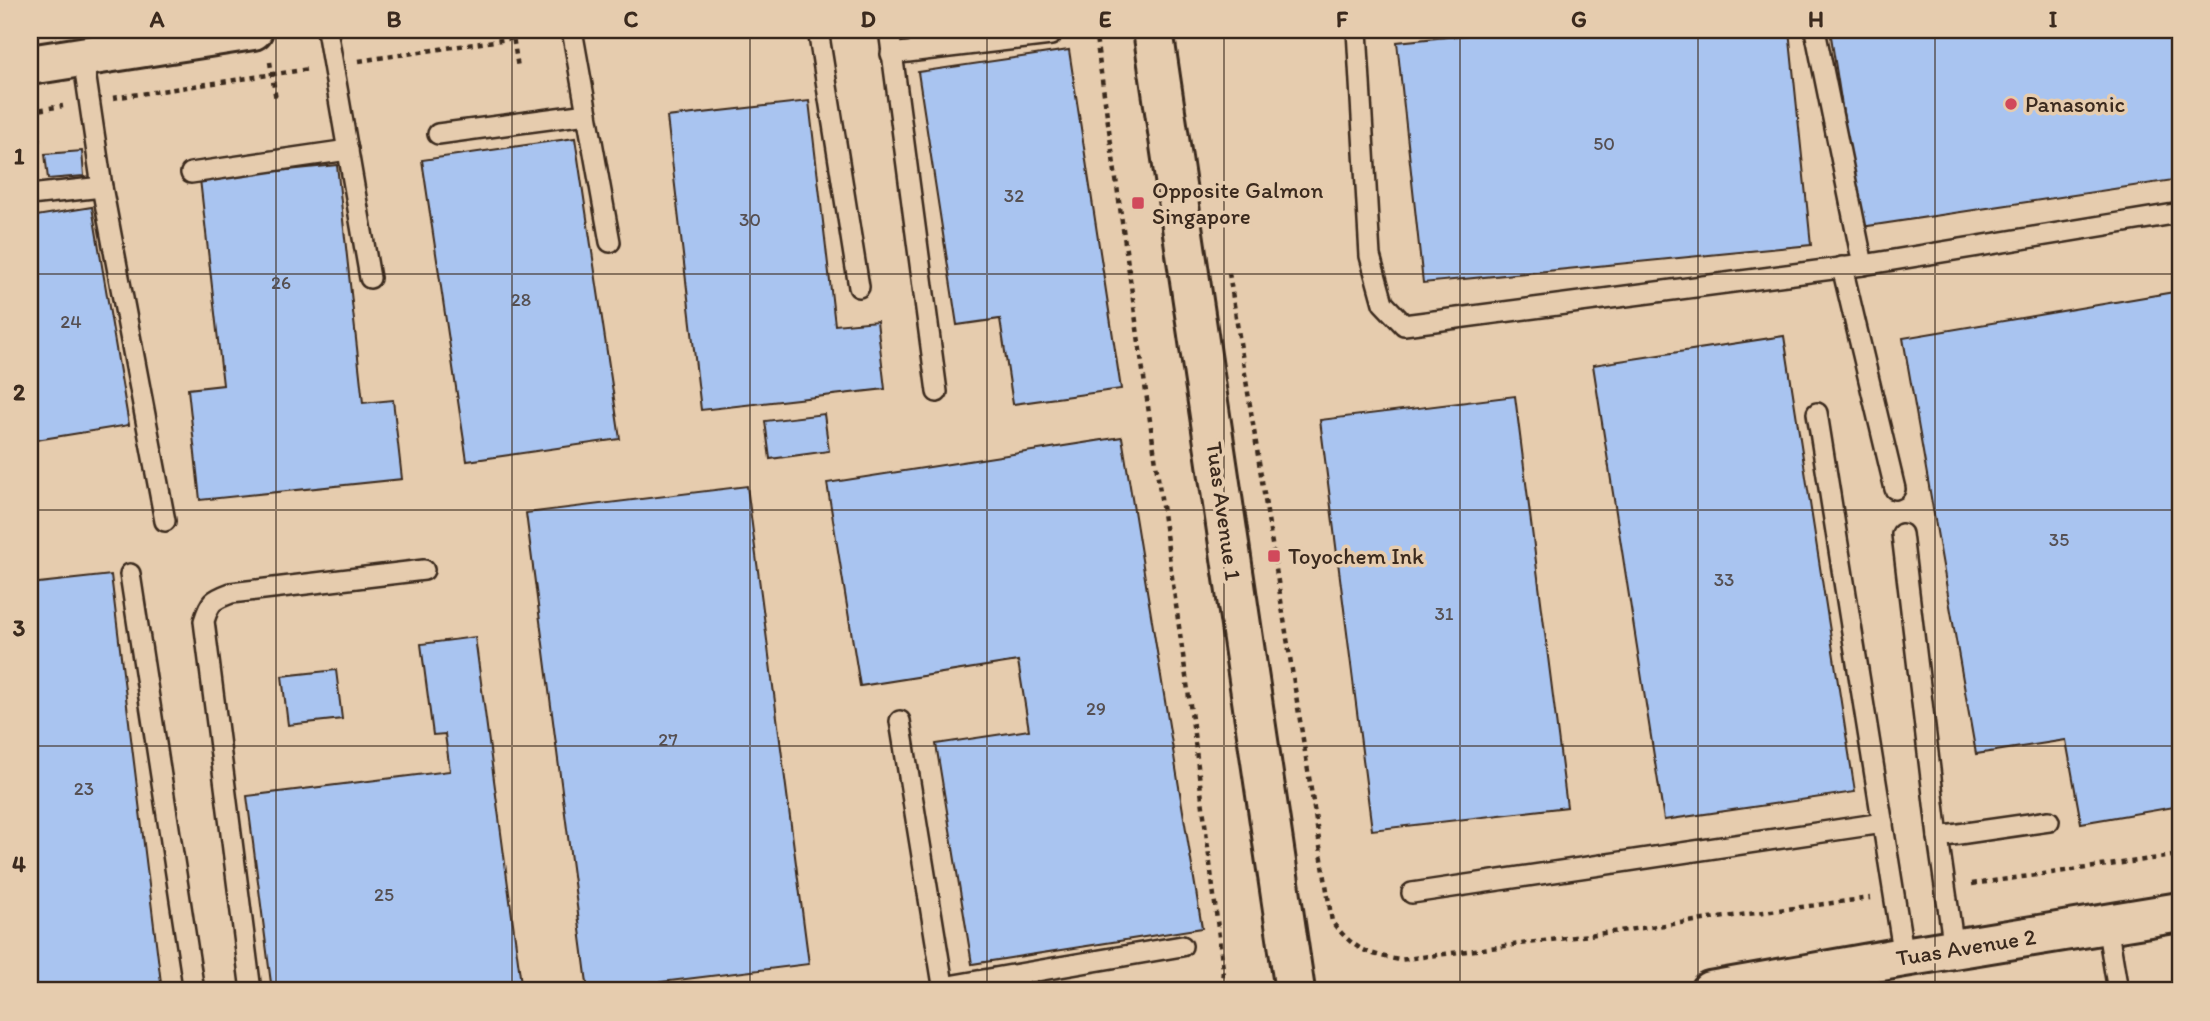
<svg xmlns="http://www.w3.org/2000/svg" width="2210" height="1021" viewBox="0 0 2210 1021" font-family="Itim,sans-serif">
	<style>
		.building { fill: #a9c4f0; stroke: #3b2a1e; stroke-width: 2 }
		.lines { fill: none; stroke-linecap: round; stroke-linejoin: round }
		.lane-casing { stroke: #3b2a1e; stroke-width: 24 }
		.street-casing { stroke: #3b2a1e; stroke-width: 44 }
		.secondary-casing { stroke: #3b2a1e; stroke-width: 44 }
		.path { stroke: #3b2a1e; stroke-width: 4.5; stroke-dasharray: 5 5; stroke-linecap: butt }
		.lane { stroke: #e6ccae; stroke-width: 19 }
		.street { stroke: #e6ccae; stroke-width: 38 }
		.secondary { stroke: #e6ccae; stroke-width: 38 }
		.grid { fill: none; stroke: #3b2a1e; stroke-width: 2; stroke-opacity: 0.55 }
		.poi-dot { fill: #d1495b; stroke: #e6ccae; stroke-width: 2.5 }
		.labels { text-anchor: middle; stroke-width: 7; stroke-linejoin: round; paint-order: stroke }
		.number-label { font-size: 19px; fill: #565052 }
		.poi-label { font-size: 23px; fill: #3b2a1e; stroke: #e6ccae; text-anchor: start }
		.street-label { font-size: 23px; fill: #3b2a1e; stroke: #e6ccae }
		.neatline { fill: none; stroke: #3b2a1e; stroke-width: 2.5 }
		.grid-label { font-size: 23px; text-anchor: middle; font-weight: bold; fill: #3b2a1e }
	</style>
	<rect width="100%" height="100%" fill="#e6ccae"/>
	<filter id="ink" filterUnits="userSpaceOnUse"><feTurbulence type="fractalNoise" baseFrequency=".0143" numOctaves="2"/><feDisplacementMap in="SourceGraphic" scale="14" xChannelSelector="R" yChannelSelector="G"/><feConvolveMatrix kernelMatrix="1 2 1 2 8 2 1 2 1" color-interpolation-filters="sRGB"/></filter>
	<g filter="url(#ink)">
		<g class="building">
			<polygon points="1518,30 1789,30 1811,245 1423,283 1397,42"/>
			<polygon points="1830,30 2180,30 2180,179 1861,227"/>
			<polygon points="1069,50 1121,389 1013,404 1000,319 957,325 918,72"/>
			<polygon points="809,101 835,325 877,321 885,389 701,410 667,117"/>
			<polygon points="575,138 620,439 467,461 422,160"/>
			<polygon points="82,151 84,176 48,179 45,154"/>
			<polygon points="337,165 363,403 393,400 402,479 200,500 188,389 223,385 200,179"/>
			<polygon points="92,207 129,425 30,441 30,217"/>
			<polygon points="2180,291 2180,806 2081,823 2066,740 1976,754 1903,338"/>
			<polygon points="1784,336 1855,792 1664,820 1593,365"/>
			<polygon points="1515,396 1567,807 1372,830 1320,420"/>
			<polygon points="824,414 829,451 770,459 765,421"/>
			<polygon points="1122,437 1202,928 972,964 936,744 1029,730 1018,661 860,686 827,483"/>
			<polygon points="747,486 809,964 588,991 526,513"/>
			<polygon points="111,575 162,991 30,991 30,584"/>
			<polygon points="475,637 522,991 272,991 247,796 450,771 445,734 433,735 421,644"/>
			<polygon points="336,670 342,719 288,725 282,676"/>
		</g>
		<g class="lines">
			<g class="lane-casing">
				<g id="lane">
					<polyline points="327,30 370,278"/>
					<polyline points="572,30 610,242"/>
					<polyline points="818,30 859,287"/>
					<polyline points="889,30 937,392"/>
					<polyline points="1357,30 1370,256 1383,303 1404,325 1863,265 2180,213"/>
					<polyline points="1815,30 1863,265"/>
					<polyline points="891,54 1051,35"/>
					<polyline points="83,58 102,187 165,521"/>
					<polyline points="438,134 587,114"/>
					<polyline points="191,173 348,150"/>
					<polyline points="30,195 102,187"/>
					<polyline points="1842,267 1895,489"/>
					<polyline points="1817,413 1904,957"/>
					<polyline points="1902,534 1938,837 1954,949"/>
					<polyline points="130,574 194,991"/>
					<polyline points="900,721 944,991"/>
					<polyline points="1938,837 2049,821"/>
					<polyline points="1412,893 1883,823"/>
					<polyline points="2107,925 2118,991"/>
					<polyline points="943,987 1182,946"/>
					<path d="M251 991 204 621C210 602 212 600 231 593L424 570"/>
				</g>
			</g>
			<g class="street-casing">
				<g id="street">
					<polyline points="1153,30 1295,991"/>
					<polyline points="30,65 253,30"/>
				</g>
			</g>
			<g class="secondary-casing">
				<polyline id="secondary" points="1710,991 1904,957 2180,912"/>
			</g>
			<g class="path">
				<polyline points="512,30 518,68"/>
				<polyline points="753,30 753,31"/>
				<polyline points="1095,30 1193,726 1223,969 1222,984 1217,991"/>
				<polyline points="359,61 548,33"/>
				<polyline points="270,62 276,100"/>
				<polyline points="113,98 309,69"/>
				<polyline points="31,99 39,142"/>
				<polyline points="30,111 63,106"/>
				<path d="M1229 273 1332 922C1355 950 1365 953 1399 960L1870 898"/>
				<polyline points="1972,884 2180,855"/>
				<polyline points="1222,984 1236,991"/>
			</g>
			<use href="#lane" class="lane"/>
			<use href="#street" class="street"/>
			<use href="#secondary" class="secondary"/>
		</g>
	</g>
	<path class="grid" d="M276 30V991M512 30V991M750 30V991M987 30V991M1224 30V991M1460 30V991M1698 30V991M1935 30V991M30 274H2180M30 510H2180M30 746H2180"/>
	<g class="poi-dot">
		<circle cx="2011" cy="104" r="7"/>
		<rect x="1131" y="196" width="14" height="14" rx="3.5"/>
		<rect x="1267" y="549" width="14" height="14" rx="3.5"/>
	</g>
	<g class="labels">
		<g class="number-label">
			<text x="1604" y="150">50</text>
			<text x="1014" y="202">32</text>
			<text x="750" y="226">30</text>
			<text x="281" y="289">26</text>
			<text x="521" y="306">28</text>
			<text x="71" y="328">24</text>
			<text x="2059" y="546">35</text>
			<text x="1724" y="586">33</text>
			<text x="1444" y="620">31</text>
			<text x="1096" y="715">29</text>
			<text x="668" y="746">27</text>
			<text x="84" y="795">23</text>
			<text x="384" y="901">25</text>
		</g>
		<g class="poi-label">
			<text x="2025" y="112">Panasonic</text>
			<text x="1152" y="198">Opposite Galmon<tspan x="1152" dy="26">Singapore</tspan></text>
			<text x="1288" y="564">Toyochem Ink</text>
		</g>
		<g class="street-label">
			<text transform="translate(1224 511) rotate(82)" y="8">Tuas Avenue 1</text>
			<text transform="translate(1966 947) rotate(-9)" y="8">Tuas Avenue 2</text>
		</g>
	</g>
	<rect width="2210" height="1021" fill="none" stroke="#e6ccae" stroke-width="77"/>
	<rect x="38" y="38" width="2134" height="944" class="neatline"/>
	<g class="grid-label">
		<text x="157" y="27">A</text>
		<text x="394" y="27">B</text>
		<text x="631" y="27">C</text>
		<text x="868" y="27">D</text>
		<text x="1105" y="27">E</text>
		<text x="1342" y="27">F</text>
		<text x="1579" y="27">G</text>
		<text x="1816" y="27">H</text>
		<text x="2053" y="27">I</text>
		<text x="19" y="164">1</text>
		<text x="19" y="400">2</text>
		<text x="19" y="636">3</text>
		<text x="19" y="872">4</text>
	</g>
</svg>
